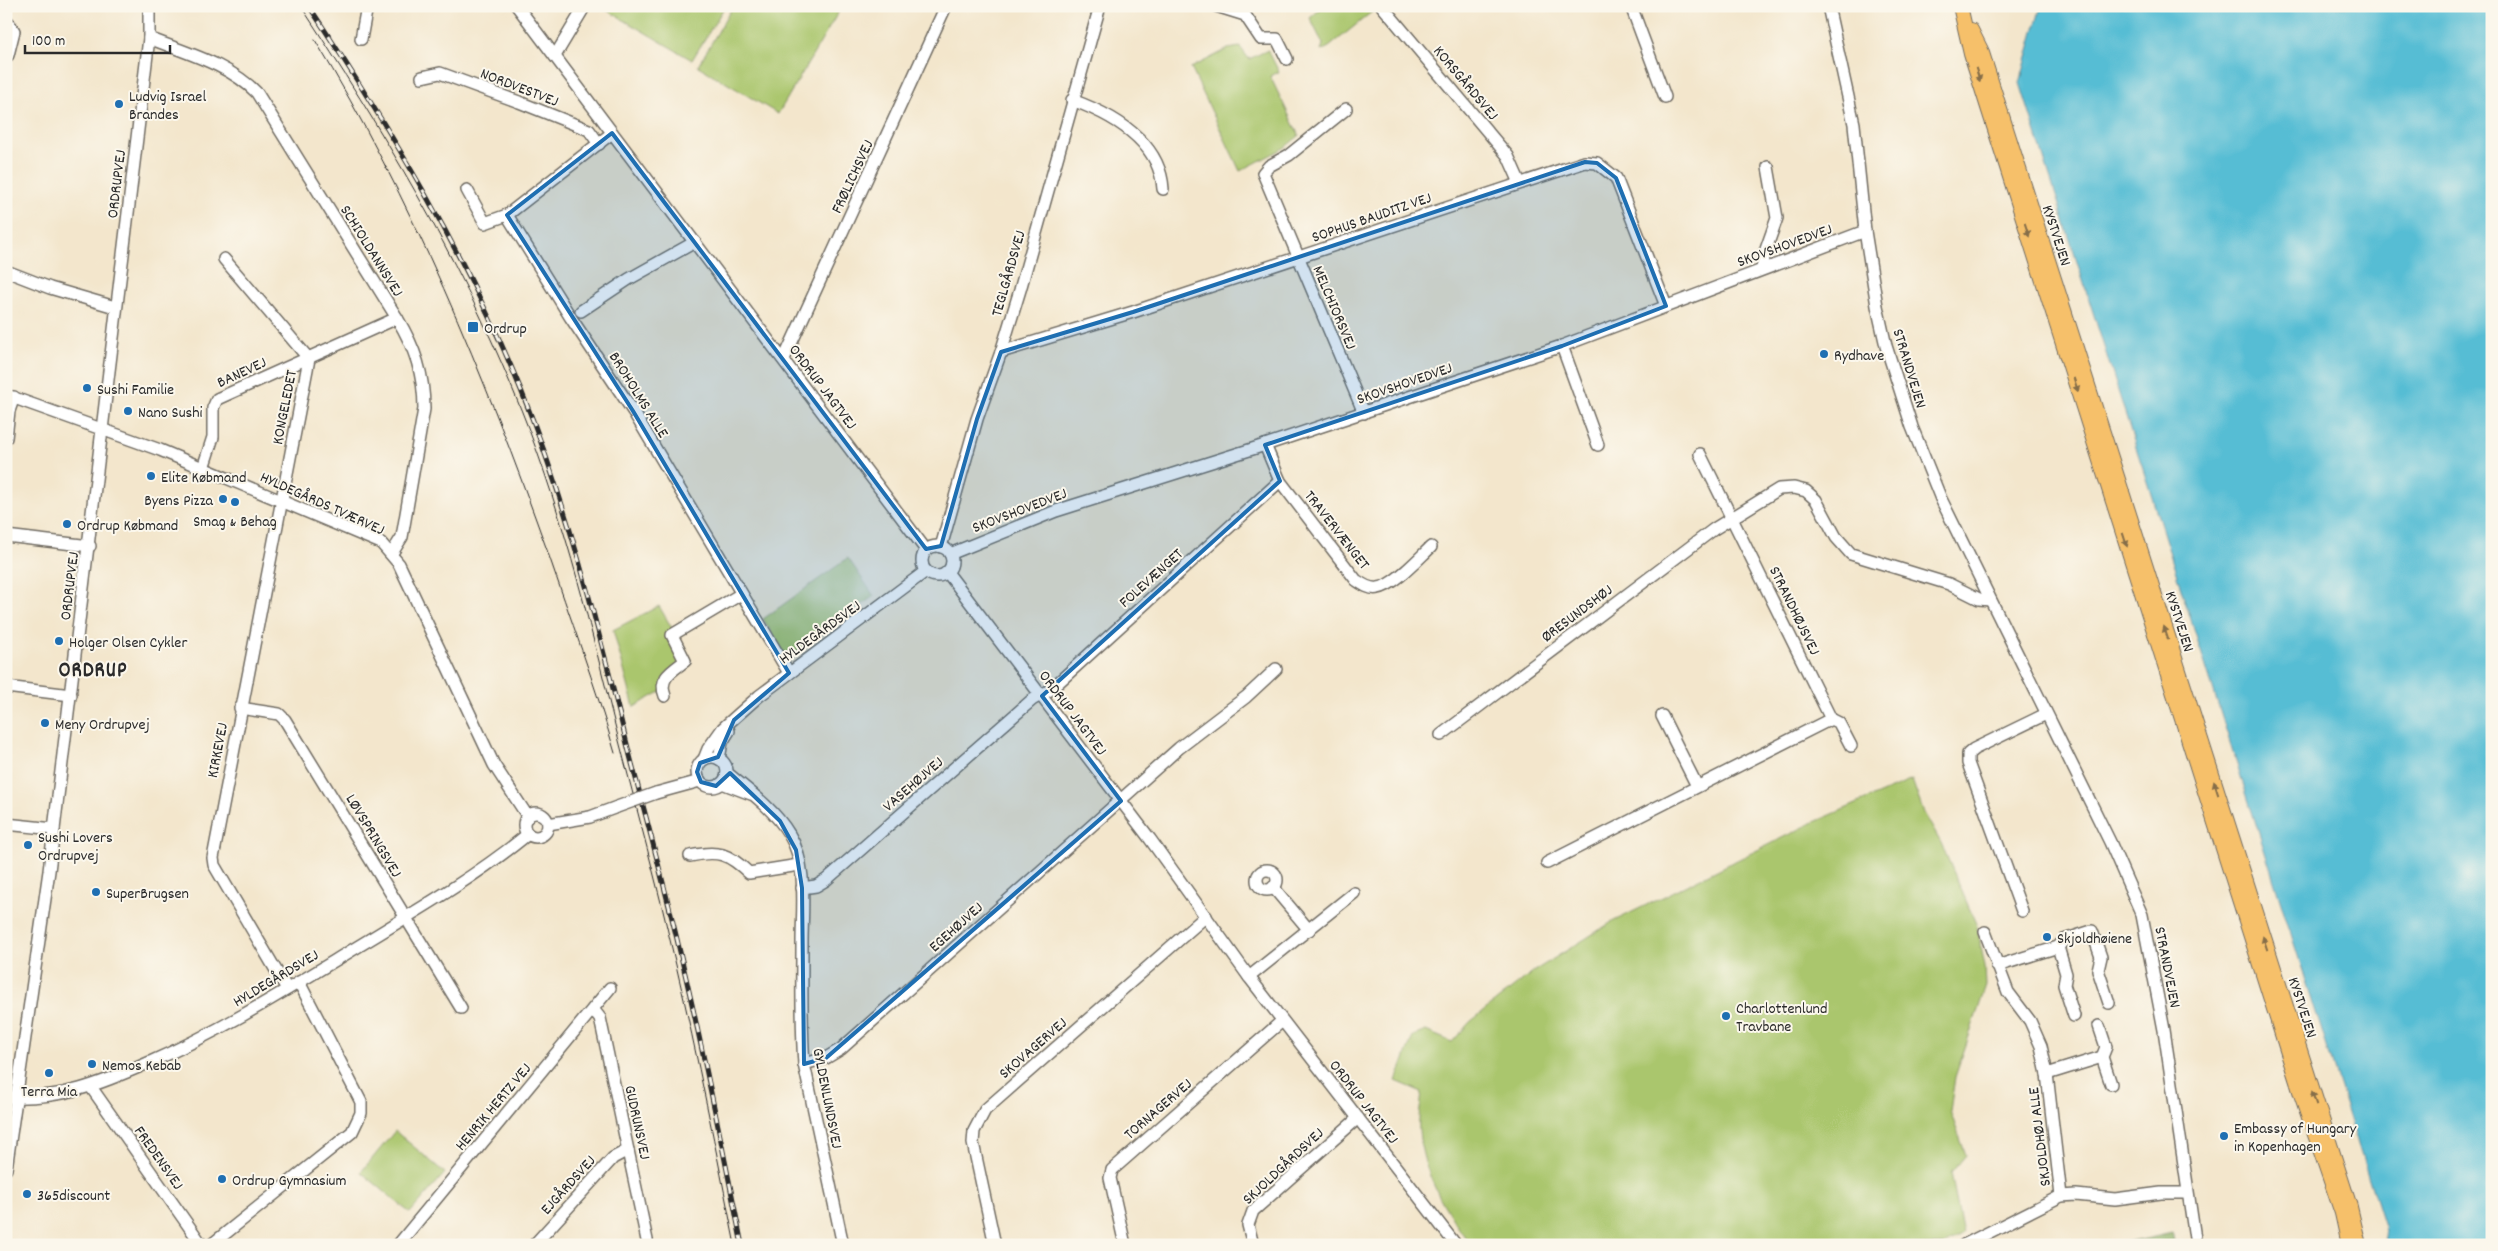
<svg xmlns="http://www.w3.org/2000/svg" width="2498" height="1251" viewBox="0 0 2498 1251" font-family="Dekko,sans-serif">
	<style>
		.green { fill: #aac66d; stroke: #6a784c }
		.forest { fill: #87ab60; stroke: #596b46 }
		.water { fill: #57bdd4; stroke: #417480 }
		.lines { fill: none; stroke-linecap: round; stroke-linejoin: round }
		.minor-casing { stroke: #716c63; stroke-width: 14 }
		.major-casing { stroke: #716c63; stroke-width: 16 }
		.minor { stroke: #fff; stroke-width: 11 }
		.major { stroke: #f6c06b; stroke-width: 14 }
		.tram { stroke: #2b2b2b; stroke-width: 1 }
		.rail-casing { stroke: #2b2b2b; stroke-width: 5 }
		.rail { stroke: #fbf7ec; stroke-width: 3; stroke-dasharray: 9; stroke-linecap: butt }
		.minor-bridge-casing { stroke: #716c63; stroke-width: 14; stroke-linecap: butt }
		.minor-bridge { stroke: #fff; stroke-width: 11 }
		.oneway { fill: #866e48 }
		.marked { fill: #1f6fb2; fill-opacity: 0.2; stroke: #1f6fb2; stroke-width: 4; stroke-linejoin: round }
		.poi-dot { fill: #1f6fb2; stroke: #fbf7ec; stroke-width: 2 }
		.labels { text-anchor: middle; stroke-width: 4; stroke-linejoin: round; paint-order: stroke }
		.street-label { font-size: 16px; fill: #2b2b2b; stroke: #fbf7ec }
		.poi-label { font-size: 16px; fill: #2b2b2b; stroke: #fbf7ec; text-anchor: start }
		.district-label { font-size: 21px; font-weight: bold; letter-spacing: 1px; fill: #2b2b2b; stroke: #fbf7ec }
	</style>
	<rect width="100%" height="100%" fill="#fbf7ec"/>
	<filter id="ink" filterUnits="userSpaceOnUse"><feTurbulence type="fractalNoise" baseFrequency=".02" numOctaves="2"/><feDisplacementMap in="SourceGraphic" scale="10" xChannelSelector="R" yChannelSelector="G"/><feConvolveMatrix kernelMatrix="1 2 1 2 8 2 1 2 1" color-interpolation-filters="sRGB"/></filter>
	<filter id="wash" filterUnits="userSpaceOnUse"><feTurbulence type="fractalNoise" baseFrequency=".0096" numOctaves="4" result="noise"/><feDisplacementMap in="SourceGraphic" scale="20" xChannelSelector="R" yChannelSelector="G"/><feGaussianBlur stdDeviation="1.12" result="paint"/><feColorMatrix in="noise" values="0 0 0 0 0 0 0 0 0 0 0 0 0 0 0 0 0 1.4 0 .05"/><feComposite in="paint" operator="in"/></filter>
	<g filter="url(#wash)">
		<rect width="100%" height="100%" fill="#f3e6cc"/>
		<g class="green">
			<polygon points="606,6 725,6 692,60 605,9"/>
			<polygon points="733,6 842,6 778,114 698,66"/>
			<polygon points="1324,6 1369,6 1373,11 1329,47 1321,51 1323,44 1310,18"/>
			<polygon points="1240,47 1249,59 1268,50 1279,72 1270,76 1299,136 1284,148 1240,171 1191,68 1228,49"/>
			<polygon points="848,558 874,596 787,658 763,619"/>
			<polygon points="659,606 691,661 665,678 669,687 634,707 613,630"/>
			<path d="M1912 780 1923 811 1941 843 1977 926 1985 967 1986 986 1955 1077 1950 1111 1966 1155 1951 1173 1963 1234 1944 1245H1471C1446 1212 1422 1173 1419 1130 1418 1118 1421 1104 1422 1092L1396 1081 1413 1036 1426 1031 1452 1042 1470 1022 1534 971 1612 922 1812 823Z"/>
			<polygon points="395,1131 445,1173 410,1213 361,1172"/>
		</g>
		<polygon class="forest" points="2172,1233 2175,1245 2118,1245"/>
		<polygon class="water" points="2041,6 2492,6 2492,1245 2387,1245 2384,1226 2020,83"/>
	</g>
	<g filter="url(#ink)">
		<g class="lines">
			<g class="minor-casing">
				<g id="minor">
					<polyline points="517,6 926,550"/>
					<polyline points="1216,6 1245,15 1261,39 1277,39 1287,59"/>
					<polyline points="1382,6 1508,156 1520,183"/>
					<polyline points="1631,6 1665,97"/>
					<polyline points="1828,6 1854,124 1865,231 1877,306 1886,346 1912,427 1941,499 2110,842 2142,915 2164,1030 2196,1245"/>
					<path d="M149 38C186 53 229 64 257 93L397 318C415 348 424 374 424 409L402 537 392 553"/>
					<polyline points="361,39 367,6"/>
					<polyline points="6,55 8,55 14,31 8,22"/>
					<polyline points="555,56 585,6"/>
					<polyline points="422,77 440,73 519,102 589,130 599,144"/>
					<path d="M1072 100C1113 115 1160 141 1163 189"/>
					<polyline points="1346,109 1289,155 1269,166 1263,173 1364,413"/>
					<polyline points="467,190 485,223 507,215 612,133"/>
					<polyline points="507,215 571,318 633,411 789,673"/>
					<polyline points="224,259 309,359 213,858 214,865 287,989"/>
					<polyline points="1762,269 1765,252 1777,218 1768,167"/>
					<polyline points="6,271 50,288 115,307"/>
					<polyline points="581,311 629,279 695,242"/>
					<polyline points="1562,346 1598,445"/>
					<polyline points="1001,352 1133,312 1585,162 1597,163 1616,178 1666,306"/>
					<polyline points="784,359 946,6"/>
					<polyline points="6,395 160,450 381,543 399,564 494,765 528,817"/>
					<polyline points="6,438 9,411 14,397"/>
					<path d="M1265 445 1280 481 1356 580C1362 584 1370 590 1378 588 1394 586 1419 558 1431 547"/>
					<polyline points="203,468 213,437 213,408 217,399 397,318"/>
					<polyline points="6,536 90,546"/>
					<circle cx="937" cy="561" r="15"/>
					<polyline points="941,547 977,419 1001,352 1020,290 1100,6"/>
					<polyline points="950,554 1056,511 1265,445 1562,346 1865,231"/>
					<polyline points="947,572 1150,839 1249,977 1456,1245"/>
					<polyline points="6,687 71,695"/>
					<path d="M665 696C658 678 672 671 685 661L672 635 741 594"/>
					<polyline points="240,708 279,714 285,720 461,1008"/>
					<polyline points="1662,716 1697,786"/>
					<polyline points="1831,719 1839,723 1851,746"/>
					<polyline points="1441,735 1714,529 1779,489 1794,488 1806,491 1816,500 1836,537 1851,554 1949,584 1979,599 1990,600"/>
					<circle cx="712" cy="772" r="15"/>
					<polyline points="704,759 708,749 723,728 759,696 926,571"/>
					<polyline points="719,759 722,742 729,731"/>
					<path d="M727 773C749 791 774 809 789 834 808 864 802 908 802 942 802 983 801 1024 804 1064L843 1245"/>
					<polyline points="722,783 751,794"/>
					<polyline points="656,793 700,781"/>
					<circle cx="536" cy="825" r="12"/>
					<polyline points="6,824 54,829"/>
					<polyline points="548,824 590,817 617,807"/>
					<path d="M690 856C718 850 728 853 749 873L799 865"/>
					<polyline points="1547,863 1831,719 1700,454"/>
					<circle cx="1267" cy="880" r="10"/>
					<polyline points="1273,887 1309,930"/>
					<polyline points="802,888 816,886 826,880 1032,700 1050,690 1280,481"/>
					<polyline points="2022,911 1968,763 1968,754 1974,749 2046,714"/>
					<polyline points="1985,932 2008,992 2030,1021 2041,1046 2047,1074 2061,1196"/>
					<polyline points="2058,947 2066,974 2064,985 2074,1016"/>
					<polyline points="1997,966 2058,947 2064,940 2092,931 2101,957 2098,970 2109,1003"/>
					<polyline points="1249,977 1354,893"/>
					<polyline points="593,1009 600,1018 648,1245"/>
					<polyline points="2099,1026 2106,1047 2102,1057 2111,1084"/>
					<polyline points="804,1064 826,1058 841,1049 1179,748 1246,697 1276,669"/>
					<polyline points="2047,1074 2102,1057"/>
					<polyline points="91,1087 202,1245"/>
					<path d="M6 1097C61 1100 100 1084 148 1063 217 1033 280 994 344 955 406 917 472 880 528 834"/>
					<polyline points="6,1169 49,871 149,38 149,6"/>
					<polyline points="211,1245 352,1132 361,1113 361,1102 299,982"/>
					<polyline points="398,1245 610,988"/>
					<polyline points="534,1245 613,1158 628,1150"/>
					<polyline points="995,1245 973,1143 974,1131 985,1110 1206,916"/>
					<polyline points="1125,1245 1110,1178 1112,1170 1282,1021"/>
					<polyline points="1253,1245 1248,1225 1253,1211 1358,1118"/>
					<polyline points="1964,1245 2061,1196 2076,1195 2115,1199 2161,1193 2187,1193"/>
				</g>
			</g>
			<g class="major-casing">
				<g id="major">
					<polyline points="1960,6 1971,54 2301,1094 2342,1213 2349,1245"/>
					<polyline points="1971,30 1981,50 2350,1207 2359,1245"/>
				</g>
			</g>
			<use href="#minor" class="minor"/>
			<use href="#major" class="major"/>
			<g class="tram">
				<path d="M301 6C382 130 456 252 513 390 560 501 588 617 617 733 637 810 658 887 676 965 698 1058 716 1151 735 1245"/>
				<path d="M315 40C412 199 484 374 547 550 570 617 595 684 615 753"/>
			</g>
			<g class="rail-casing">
				<path id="rail" d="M309 6C390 129 465 253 521 390 567 503 596 621 626 740 645 815 666 889 683 965 705 1058 723 1151 742 1245"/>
			</g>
			<use href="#rail" class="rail"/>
			<g class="minor-bridge-casing">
				<polyline id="minor-bridge" points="617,807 656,793"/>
			</g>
			<use href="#minor-bridge" class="minor-bridge"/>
		</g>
		<defs><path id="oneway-solid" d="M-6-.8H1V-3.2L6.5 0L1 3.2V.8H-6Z" transform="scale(1.25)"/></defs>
		<g class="oneway">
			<use href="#oneway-solid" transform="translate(1978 75) rotate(72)"/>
			<use href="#oneway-solid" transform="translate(2027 230) rotate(72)"/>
			<use href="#oneway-solid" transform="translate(2076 385) rotate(72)"/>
			<use href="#oneway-solid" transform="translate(2125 540) rotate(72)"/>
			<use href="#oneway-solid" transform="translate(2166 633) rotate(-108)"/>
			<use href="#oneway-solid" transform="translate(2216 788) rotate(-108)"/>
			<use href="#oneway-solid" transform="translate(2265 943) rotate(-108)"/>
			<use href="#oneway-solid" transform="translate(2314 1098) rotate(-108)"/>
		</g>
	</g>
	<path class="marked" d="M612 133 926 549 941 546 977 419 1001 352 1133 312 1585 162 1597 163 1616 178 1666 306 1562 346 1265 445 1280 481 1042 696 1121 801 826 1058 804 1064 802 888 796 850 780 821 730 773 716 786 701 782 697 772 700 763 718 757 734 720 789 673 633 411 507 215Z"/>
	<g class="poi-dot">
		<circle cx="119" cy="104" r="5"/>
		<rect x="467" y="321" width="12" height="12" rx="2.5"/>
		<circle cx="1824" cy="354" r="5"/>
		<circle cx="87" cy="388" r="5"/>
		<circle cx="128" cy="411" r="5"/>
		<circle cx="151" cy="476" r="5"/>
		<circle cx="223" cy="499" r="5"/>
		<circle cx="235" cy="502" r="5"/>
		<circle cx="67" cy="524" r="5"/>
		<circle cx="59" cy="641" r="5"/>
		<circle cx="45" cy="723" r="5"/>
		<circle cx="28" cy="845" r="5"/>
		<circle cx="96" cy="892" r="5"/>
		<circle cx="2047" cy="937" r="5"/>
		<circle cx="1726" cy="1016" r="5"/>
		<circle cx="92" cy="1064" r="5"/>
		<circle cx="49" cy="1073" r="5"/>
		<circle cx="2224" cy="1136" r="5"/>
		<circle cx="222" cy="1179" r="5"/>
		<circle cx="27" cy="1194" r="5"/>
	</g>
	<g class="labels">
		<g class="street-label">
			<text transform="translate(1467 82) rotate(50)" y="6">KORSGÅRDSVEJ</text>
			<text transform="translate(520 86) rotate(21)" y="6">NORDVESTVEJ</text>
			<text transform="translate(851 176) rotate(-65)" y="6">FRØLICHSVEJ</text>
			<text transform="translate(115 184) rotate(-83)" y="6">ORDRUPVEJ</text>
			<text transform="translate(1371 216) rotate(-19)" y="6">SOPHUS BAUDITZ VEJ</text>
			<text transform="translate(2058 235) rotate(72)" y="6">KYSTVEJEN</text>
			<text transform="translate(1784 244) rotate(-20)" y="6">SKOVSHOVEDVEJ</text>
			<text transform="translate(373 250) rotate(58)" y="6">SCHIOLDANNSVEJ</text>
			<text transform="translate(1007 273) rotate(-74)" y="6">TEGLGÅRDSVEJ</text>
			<text transform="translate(1336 307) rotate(67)" y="6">MELCHIORSVEJ</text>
			<text transform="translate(1911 368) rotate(73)" y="6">STRANDVEJEN</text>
			<text transform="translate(241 371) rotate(-25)" y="6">BANEVEJ</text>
			<text transform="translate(1404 382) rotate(-19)" y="6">SKOVSHOVEDVEJ</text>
			<text transform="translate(824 386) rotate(53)" y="6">ORDRUP JAGTVEJ</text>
			<text transform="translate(640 394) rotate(58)" y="6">BROHOLMS ALLE</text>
			<text transform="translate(283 407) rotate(-79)" y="6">KONGELEDET</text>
			<text transform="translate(323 502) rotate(24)" y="6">HYLDEGÅRDS TVÆRVEJ</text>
			<text transform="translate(1019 509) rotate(-21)" y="6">SKOVSHOVEDVEJ</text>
			<text transform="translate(1338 529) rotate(52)" y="6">TRAVERVÆNGET</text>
			<text transform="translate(1150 577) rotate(-42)" y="6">FOLEVÆNGET</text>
			<text transform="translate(68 586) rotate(-83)" y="6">ORDRUPVEJ</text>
			<text transform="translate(1796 610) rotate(64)" y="6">STRANDHØJSVEJ</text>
			<text transform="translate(1576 612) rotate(-37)" y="6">ØRESUNDSHØJ</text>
			<text transform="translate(2181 621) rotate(72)" y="6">KYSTVEJEN</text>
			<text transform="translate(819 631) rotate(-36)" y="6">HYLDEGÅRDSVEJ</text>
			<text transform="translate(1074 712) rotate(53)" y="6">ORDRUP JAGTVEJ</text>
			<text transform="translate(216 750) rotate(-79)" y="6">KIRKEVEJ</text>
			<text transform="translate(912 783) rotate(-41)" y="6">VASEHØJVEJ</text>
			<text transform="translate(375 835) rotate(59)" y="6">LØVSPRINGSVEJ</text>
			<text transform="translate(955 926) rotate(-42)" y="6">EGEHØJVEJ</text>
			<text transform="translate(2169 967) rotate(79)" y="6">STRANDVEJEN</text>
			<text transform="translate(275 977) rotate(-31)" y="6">HYLDEGÅRDSVEJ</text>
			<text transform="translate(2304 1007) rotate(72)" y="6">KYSTVEJEN</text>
			<text transform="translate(1032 1047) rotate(-41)" y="6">SKOVAGERVEJ</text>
			<text transform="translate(829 1098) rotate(79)" y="6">GYLDENLUNDSVEJ</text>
			<text transform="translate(1365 1101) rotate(52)" y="6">ORDRUP JAGTVEJ</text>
			<text transform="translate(492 1106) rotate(-50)" y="6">HENRIK HERTZ VEJ</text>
			<text transform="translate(1157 1108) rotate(-41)" y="6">TORNAGERVEJ</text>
			<text transform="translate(639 1122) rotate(78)" y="6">GUDRUNSVEJ</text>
			<text transform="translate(2038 1137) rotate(-97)" y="6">SKJOLDHØJ ALLE</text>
			<text transform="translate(160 1157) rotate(55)" y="6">FREDENSVEJ</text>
			<text transform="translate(1282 1165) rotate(-43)" y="6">SKJOLDGÅRDSVEJ</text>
			<text transform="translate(567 1184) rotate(-48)" y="6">EJGÅRDSVEJ</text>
		</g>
		<g class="poi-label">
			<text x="129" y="101">Ludvig Israel<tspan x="129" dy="18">Brandes</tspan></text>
			<text x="484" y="333">Ordrup</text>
			<text x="1834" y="360">Rydhave</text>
			<text x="97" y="394">Sushi Familie</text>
			<text x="138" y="417">Nano Sushi</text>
			<text x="161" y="482">Elite Købmand</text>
			<text x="213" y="505" text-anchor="end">Byens Pizza</text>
			<text x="235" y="526" text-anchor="middle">Smag &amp; Behag</text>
			<text x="77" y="530">Ordrup Købmand</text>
			<text x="69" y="647">Holger Olsen Cykler</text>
			<text x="55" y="729">Meny Ordrupvej</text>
			<text x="38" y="842">Sushi Lovers<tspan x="38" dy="18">Ordrupvej</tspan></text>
			<text x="106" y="898">SuperBrugsen</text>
			<text x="2057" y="943">Skjoldhøiene</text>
			<text x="1736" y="1013">Charlottenlund<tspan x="1736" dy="18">Travbane</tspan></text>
			<text x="102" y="1070">Nemos Kebab</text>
			<text x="49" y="1096" text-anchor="middle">Terra Mia</text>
			<text x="2234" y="1133">Embassy of Hungary<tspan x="2234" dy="18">in Kopenhagen</tspan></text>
			<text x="232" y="1185">Ordrup Gymnasium</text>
			<text x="37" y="1200">365discount</text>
		</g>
		<g class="district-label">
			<text x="93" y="676">ORDRUP</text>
		</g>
	</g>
	<rect width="2498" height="1251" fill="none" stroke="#fbf7ec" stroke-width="25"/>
	<path d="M25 45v8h145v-8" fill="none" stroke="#2b2b2b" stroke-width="2.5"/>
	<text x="32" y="45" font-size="15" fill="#2b2b2b" stroke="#fbf7ec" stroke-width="4" paint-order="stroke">100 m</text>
</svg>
